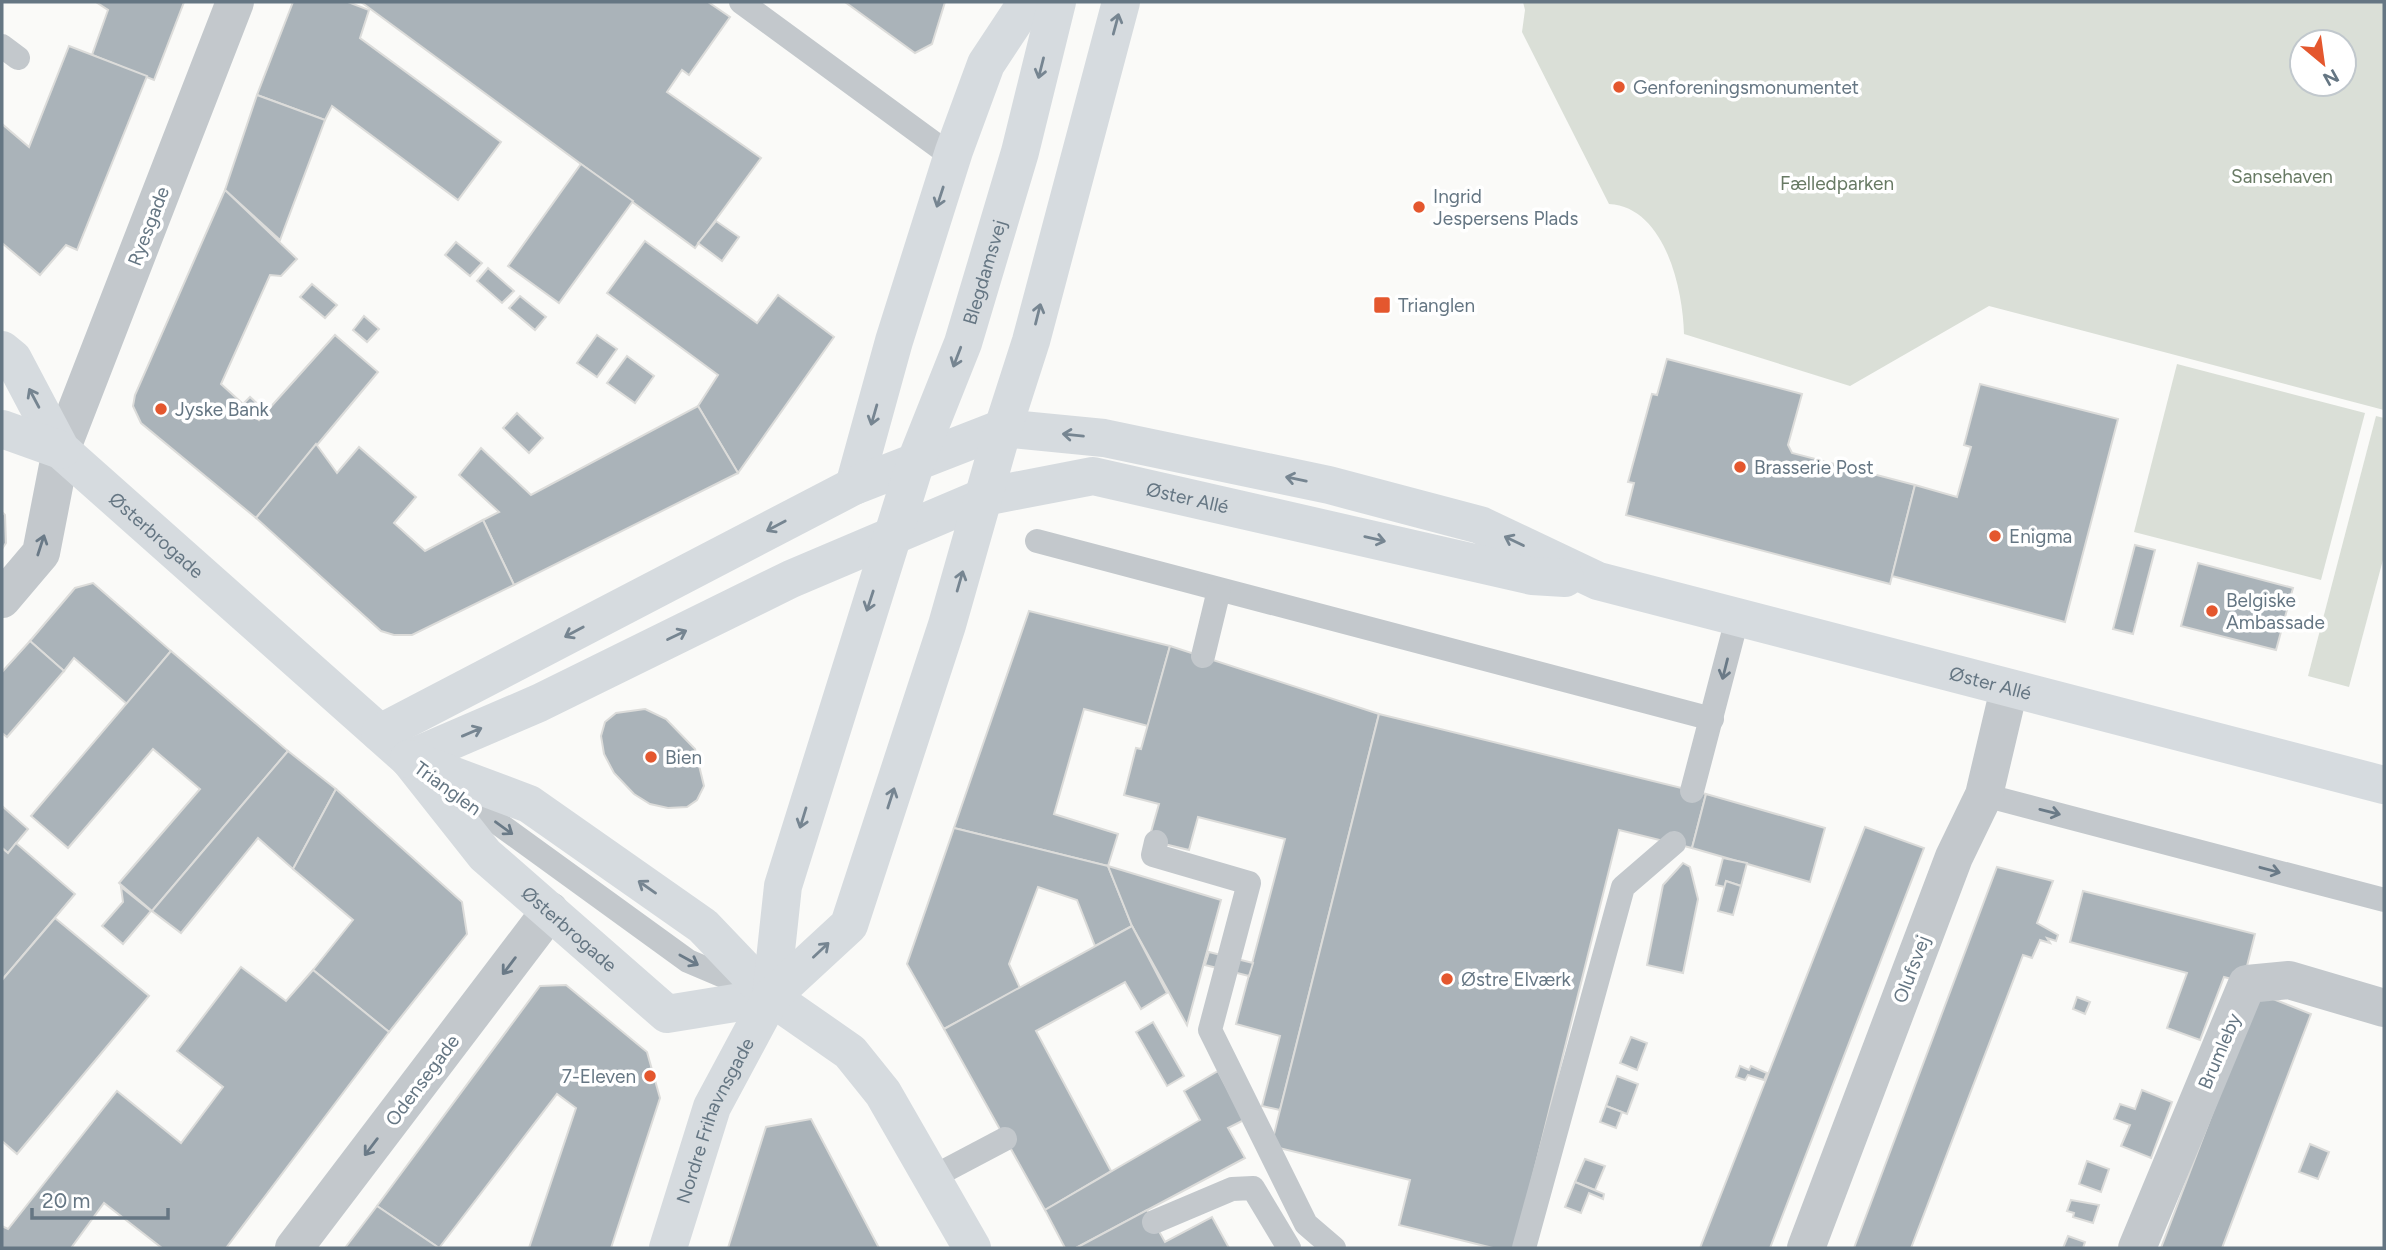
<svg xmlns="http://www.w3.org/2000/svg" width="2386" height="1250" font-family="Figtree,sans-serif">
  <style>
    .green { fill: #dadfd7; fill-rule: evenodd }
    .building { fill: #aab3b9; stroke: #dcdcda; stroke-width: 2 }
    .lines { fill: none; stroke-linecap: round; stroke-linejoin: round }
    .lane { stroke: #c3c8cc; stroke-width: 24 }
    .street { stroke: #c3c8cc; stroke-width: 38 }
    .secondary { stroke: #d6dbdf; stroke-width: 38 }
    .oneway { stroke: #768591 }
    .oneway2 { stroke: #6a7a87 }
    .poi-dot { fill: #e4572e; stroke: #fff; stroke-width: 2.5 }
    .labels { text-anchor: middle; stroke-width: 7; stroke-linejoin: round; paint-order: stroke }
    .poi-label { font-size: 19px; fill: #657683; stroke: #fff; text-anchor: start }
    .park-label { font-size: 19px; fill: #687a64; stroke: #fff }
    .street-label { font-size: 19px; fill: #657683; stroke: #fff }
  </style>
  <rect width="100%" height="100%" fill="#fafaf8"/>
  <g class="green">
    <path d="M1523,2H2384V410L1989,306L1850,386L1684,334C1683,289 1665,207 1609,204L1522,32L1525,10ZM2344,42V84H2302V42Z"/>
    <polygon points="2177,364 2365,413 2321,580 2134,532"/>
    <polygon points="2376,416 2384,418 2384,556 2349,687 2308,676"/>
  </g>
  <g class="building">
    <polygon points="96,2 184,2 154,80 92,55 108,10"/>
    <polygon points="293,2 348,2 369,10 360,38 501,142 458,200 332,106 325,120 257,95"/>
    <polygon points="361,2 708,2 730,17 689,75 682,70 667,92 761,158 695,248"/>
    <polygon points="845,2 945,2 932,44 915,53"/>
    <polygon points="69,46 147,76 77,250 66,245 40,275 2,243 2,124 29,147"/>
    <polygon points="257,95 325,120 280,240 225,190"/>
    <polygon points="581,164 633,201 559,303 508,266"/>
    <polygon points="225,190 297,259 281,276 270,275 221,384 243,404 250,397 261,407 253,415 259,420 335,335 378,372 256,518 141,423 133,406 135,395"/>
    <polygon points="716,221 739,237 722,261 698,243"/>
    <polygon points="645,241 757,323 778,295 834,337 738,473 698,406 718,375 607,293"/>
    <polygon points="456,242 482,263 470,276 445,255"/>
    <polygon points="488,268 514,291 502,303 477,281"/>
    <polygon points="312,284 337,305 325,318 300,297"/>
    <polygon points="520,296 546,317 535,330 509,308"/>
    <polygon points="364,316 379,329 367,342 353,330"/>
    <polygon points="597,335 617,349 597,377 577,363"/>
    <polygon points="627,356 654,376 635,403 607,383"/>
    <polygon points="1667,359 1802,394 1788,445 1792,453 1915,485 1890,584 1626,515 1634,483 1628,482 1652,394 1657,395"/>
    <polygon points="1980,384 2118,419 2065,622 1892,576 1915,485 1957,497 1971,447 1964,445"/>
    <polygon points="698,406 738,473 514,585 483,520 499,512 459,475 481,448 531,495"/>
    <polygon points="517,413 543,438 529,453 503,428"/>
    <polygon points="316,444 337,473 359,447 416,497 394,523 425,551 483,520 514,585 412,635 394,635 381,631 256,518"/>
    <polygon points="2,512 5,515 6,543 2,549"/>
    <polygon points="2135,545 2155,550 2133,634 2113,629"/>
    <polygon points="2198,563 2293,588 2276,650 2181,626"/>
    <polygon points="93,583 171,651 127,704 74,658 64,671 30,641 75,588"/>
    <polygon points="1029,611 1170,646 1148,726 1084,709 1054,814 1118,834 1108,866 954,828"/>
    <polygon points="30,641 64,671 7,737 2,733 2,672"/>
    <polygon points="1170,646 1379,714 1280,1110 1262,1106 1280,1036 1236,1024 1285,839 1198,817 1189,850 1156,842 1149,839 1159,804 1124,795 1136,748 1141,749"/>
    <polygon points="171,651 288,751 152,911 119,883 200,789 153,749 68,848 31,816"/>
    <polygon points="645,709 666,719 695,749 704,786 697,800 687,807 668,808 650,804 634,794 614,773 604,754 601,736 605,722 616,713"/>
    <polygon points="1379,714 1706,794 1692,848 1619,830 1515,1248 1493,1248 1399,1225 1410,1180 1271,1146"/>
    <polygon points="288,751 336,789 293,869 258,838 181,933 152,911"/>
    <polygon points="336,789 462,902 467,934 389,1032 313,970 353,920 293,869"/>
    <polygon points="1706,794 1825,828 1810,882 1692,848"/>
    <polygon points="2,806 28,829 8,853 2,848"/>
    <polygon points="1865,827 1924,848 1770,1248 1700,1248"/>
    <polygon points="954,828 1108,866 1132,926 1095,946 1077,900 1038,887 1009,964 1020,988 944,1029 907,964"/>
    <polygon points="16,843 75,894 2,980 2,848 8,853"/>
    <polygon points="1723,858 1747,863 1741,886 1726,881 1725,887 1716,885"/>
    <polygon points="1683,863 1690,867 1698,899 1683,973 1647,965 1663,885"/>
    <polygon points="1108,866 1221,900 1187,1025 1132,926"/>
    <polygon points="1997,867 2053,881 2037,923 2058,935 2056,941 2047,938 2050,943 2040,940 2032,958 2023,955 1911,1248 1854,1248"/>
    <polygon points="1726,881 1741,886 1733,915 1718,911"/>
    <polygon points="121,887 151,911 123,944 102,926 123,902"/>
    <polygon points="2083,891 2255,934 2243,982 2224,977 2200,1040 2167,1028 2187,973 2070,942"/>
    <polygon points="55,918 149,996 17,1154 2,1141 2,980"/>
    <polygon points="1132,926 1167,993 1141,1009 1125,982 1036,1031 1111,1171 1045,1210 944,1029"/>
    <polygon points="1209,952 1253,963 1249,976 1205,965"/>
    <polygon points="241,967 286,1001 313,970 389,1032 226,1248 162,1248 104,1203 71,1248 2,1248 2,1226 8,1229 117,1091 181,1143 223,1087 177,1051"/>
    <polygon points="566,985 647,1052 660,1098 611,1248 529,1248 576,1108 557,1094 439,1248 377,1206 540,986"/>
    <polygon points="2258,993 2311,1014 2222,1248 2161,1248"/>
    <polygon points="2077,997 2090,1002 2085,1014 2073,1009"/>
    <polygon points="1153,1022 1184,1076 1167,1086 1136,1032"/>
    <polygon points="1631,1037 1647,1043 1637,1070 1620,1063"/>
    <polygon points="1740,1066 1749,1070 1751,1066 1767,1073 1764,1080 1748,1075 1745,1080 1736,1077"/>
    <polygon points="1218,1071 1244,1120 1228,1128 1245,1158 1076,1248 1065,1248 1045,1210 1200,1120 1184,1091"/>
    <polygon points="1617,1076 1638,1084 1627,1114 1606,1106"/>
    <polygon points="2142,1090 2172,1102 2151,1158 2121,1146 2130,1125 2114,1119 2120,1104 2135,1109"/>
    <polygon points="1606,1106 1622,1112 1616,1128 1600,1122"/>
    <polygon points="811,1119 879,1248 728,1248 766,1127"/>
    <polygon points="2310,1144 2329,1152 2318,1179 2299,1172"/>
    <polygon points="1585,1159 1605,1166 1595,1190 1575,1182"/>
    <polygon points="2087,1161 2109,1169 2101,1192 2079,1184"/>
    <polygon points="1575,1182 1604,1194 1603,1199 1589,1193 1581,1213 1565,1207"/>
    <polygon points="2071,1200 2099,1205 2093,1223 2073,1217 2074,1213 2067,1211"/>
    <polygon points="377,1206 439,1248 345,1248"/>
    <polygon points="1147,1210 1165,1242 1212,1217 1229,1248 1076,1248"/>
    <polygon points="2068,1236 2085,1242 2083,1248 2063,1248"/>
  </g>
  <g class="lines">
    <g class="lane">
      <polyline points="741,2 939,147 954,151"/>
      <polyline points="2,46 18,58"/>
      <polyline points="1037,541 1712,719"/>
      <polyline points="1203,656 1219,590"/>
      <polyline points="441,782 688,961 754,989"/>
      <polyline points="1692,791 1737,619"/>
      <polyline points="1984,795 2384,900"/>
      <polyline points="1156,842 1153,855 1249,883 1210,1030 1306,1224 1334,1248"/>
      <polyline points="933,1177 1005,1139"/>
      <polyline points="1154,1222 1232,1189 1253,1188 1289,1248"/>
      <polyline points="1524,1248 1623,887 1674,843"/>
    </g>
    <g class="street">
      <polyline points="2,599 41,553 61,450 235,2"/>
      <polyline points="294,1248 550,911"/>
      <polyline points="1806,1248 1954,857 1984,795 2009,689"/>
      <polyline points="2137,1248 2247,984 2289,980 2384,1008"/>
    </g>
    <g class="secondary">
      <path id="s1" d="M2,350L13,359L61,450L409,759L485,855L667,1014L771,997"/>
      <polyline points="2,429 61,450"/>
      <polyline points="854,486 894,341 954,151 986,64 1027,2"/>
      <path id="s2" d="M380,733L854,486L1003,428L1104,438L1329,485L1480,525L1598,581L2384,785"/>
      <path id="s3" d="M409,759L539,703L791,579L984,497L1093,476L1532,576L1565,578"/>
      <polyline points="409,759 529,804 703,926 771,997 850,1052 883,1093 972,1248"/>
      <path id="s4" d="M771,997L783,886L916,461L963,343L1020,152L1057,2"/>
      <path id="s5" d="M668,1248L712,1107L771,997L849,925L947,625L1003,428L1031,341L1121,2"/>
    </g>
  </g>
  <defs><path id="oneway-shaft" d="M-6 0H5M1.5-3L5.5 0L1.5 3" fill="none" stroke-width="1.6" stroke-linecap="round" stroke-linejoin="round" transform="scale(1.75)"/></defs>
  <g class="oneway">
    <use href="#oneway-shaft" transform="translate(1116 24) rotate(-75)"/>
    <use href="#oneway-shaft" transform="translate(1041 68) rotate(104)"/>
    <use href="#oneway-shaft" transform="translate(940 197) rotate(108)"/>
    <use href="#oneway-shaft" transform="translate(1038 314) rotate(-76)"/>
    <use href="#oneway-shaft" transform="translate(957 357) rotate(111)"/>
    <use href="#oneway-shaft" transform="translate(34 398) rotate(-118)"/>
    <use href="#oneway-shaft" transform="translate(874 415) rotate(106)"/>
    <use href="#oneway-shaft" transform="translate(1073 435) rotate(-174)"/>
    <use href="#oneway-shaft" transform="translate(1296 479) rotate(-168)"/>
    <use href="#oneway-shaft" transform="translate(776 526) rotate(152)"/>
    <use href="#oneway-shaft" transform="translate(1375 539) rotate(13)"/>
    <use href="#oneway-shaft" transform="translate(1514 541) rotate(-154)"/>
    <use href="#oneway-shaft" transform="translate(960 581) rotate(-74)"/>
    <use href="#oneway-shaft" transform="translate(870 601) rotate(108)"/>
    <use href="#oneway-shaft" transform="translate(574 632) rotate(152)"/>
    <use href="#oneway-shaft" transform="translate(677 635) rotate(-26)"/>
    <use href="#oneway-shaft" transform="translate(472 732) rotate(-23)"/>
    <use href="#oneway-shaft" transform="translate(891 798) rotate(-72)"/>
    <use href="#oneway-shaft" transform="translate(803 818) rotate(107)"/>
    <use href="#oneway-shaft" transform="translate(647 887) rotate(-145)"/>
    <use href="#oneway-shaft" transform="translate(821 950) rotate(-43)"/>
  </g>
  <g class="oneway2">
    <use href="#oneway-shaft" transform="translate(41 545) rotate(-72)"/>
    <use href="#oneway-shaft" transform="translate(1725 669) rotate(104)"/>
    <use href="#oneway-shaft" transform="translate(2050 812) rotate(14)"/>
    <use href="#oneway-shaft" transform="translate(504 828) rotate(36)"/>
    <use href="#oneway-shaft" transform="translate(2270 870) rotate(15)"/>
    <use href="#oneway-shaft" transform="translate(689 960) rotate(29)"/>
    <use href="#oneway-shaft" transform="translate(509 966) rotate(127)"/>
    <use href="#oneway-shaft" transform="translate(371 1147) rotate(127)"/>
  </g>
  <g class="poi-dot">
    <circle cx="1619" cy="87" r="7"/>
    <circle cx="1419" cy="207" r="7"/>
    <rect x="1373" y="296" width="18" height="18" rx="3.5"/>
    <circle cx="161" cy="409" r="7"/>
    <circle cx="1740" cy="467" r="7"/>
    <circle cx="1995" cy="536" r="7"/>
    <circle cx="2212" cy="611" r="7"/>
    <circle cx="651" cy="757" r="7"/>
    <circle cx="1447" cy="979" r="7"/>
    <circle cx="650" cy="1076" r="7"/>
  </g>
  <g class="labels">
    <g class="poi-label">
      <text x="1633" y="94">Genforeningsmonumentet</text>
      <text x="1433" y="203">Ingrid<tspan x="1433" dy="22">Jespersens Plads</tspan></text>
      <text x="1398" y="312">Trianglen</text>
      <text x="175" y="416">Jyske Bank</text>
      <text x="1754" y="474">Brasserie Post</text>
      <text x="2009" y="543">Enigma</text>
      <text x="2226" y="607">Belgiske<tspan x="2226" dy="22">Ambassade</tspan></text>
      <text x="665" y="764">Bien</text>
      <text x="1461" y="986">Østre Elværk</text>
      <text x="636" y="1083" text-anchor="end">7-Eleven</text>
    </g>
    <g class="park-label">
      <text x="2282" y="183">Sansehaven</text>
      <text x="1837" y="190">Fælledparken</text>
    </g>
    <g class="street-label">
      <text transform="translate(148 226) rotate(-69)" y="7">Ryesgade</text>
      <text dy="7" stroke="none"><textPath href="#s4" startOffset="758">Blegdamsvej</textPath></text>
      <text dy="7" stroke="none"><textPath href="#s3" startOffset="840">Øster Allé</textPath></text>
      <text dy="7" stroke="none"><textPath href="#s1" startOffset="245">Østerbrogade</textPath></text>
      <text dy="7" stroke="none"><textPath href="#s2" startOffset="1718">Øster Allé</textPath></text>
      <text transform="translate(448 788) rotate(36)" y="7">Trianglen</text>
      <text dy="7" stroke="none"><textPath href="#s1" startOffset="817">Østerbrogade</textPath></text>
      <text transform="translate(1911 969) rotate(-69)" y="7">Olufsvej</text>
      <text transform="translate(2219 1051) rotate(-67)" y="7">Brumleby</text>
      <text transform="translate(422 1080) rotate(-53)" y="7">Odensegade</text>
      <text dy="7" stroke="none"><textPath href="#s5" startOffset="136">Nordre Frihavnsgade</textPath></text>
    </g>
  </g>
  <rect width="2386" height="1250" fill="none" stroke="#657683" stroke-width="7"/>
  <g transform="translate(2323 63) rotate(151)"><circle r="33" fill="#ffffff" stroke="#c1c8cd" stroke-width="2"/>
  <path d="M0-5L12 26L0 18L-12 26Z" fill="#e4572e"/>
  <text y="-10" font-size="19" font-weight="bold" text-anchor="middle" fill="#657683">N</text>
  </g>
  <path d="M32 1208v10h136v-10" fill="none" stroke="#657683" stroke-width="3.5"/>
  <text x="42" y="1208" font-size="21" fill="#657683" stroke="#ffffff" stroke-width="5" paint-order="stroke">20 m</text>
</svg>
